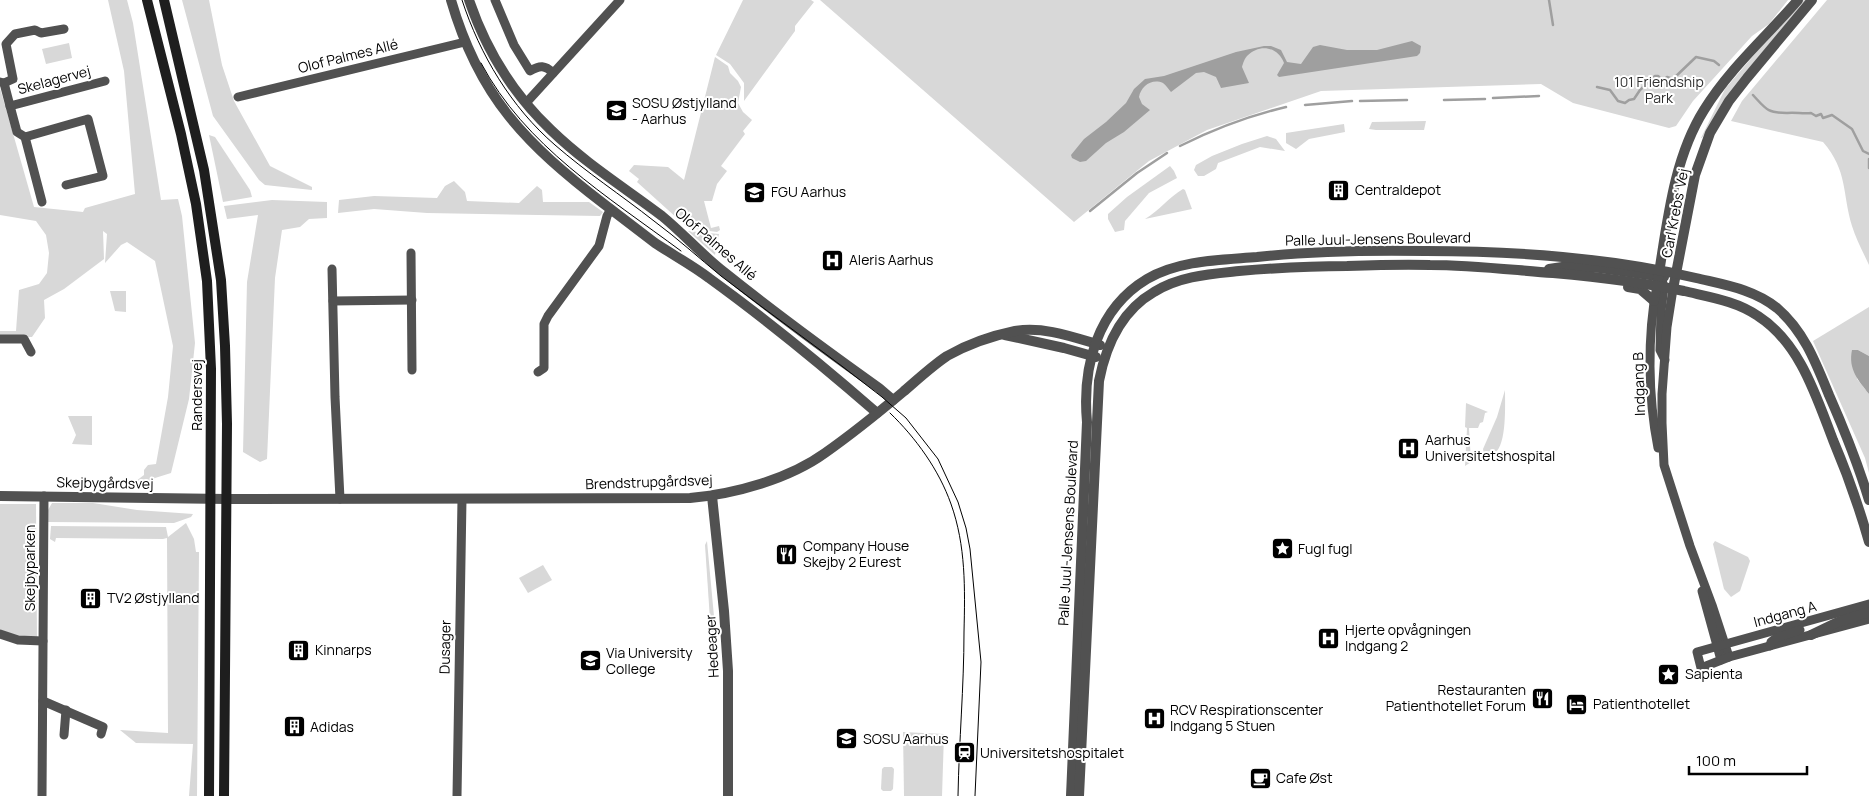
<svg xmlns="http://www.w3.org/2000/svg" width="1869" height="796" font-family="Manrope,sans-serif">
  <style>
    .green { fill: #d8d8d8 }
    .water { fill: #9f9f9f }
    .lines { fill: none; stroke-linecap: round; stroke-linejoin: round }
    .stream { stroke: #9f9f9f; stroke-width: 2.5 }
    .minor { stroke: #515151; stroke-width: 9 }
    .tertiary { stroke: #515151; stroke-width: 10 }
    .secondary { stroke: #1e1e1e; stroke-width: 10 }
    .tram { stroke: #000; stroke-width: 1 }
    .labels { text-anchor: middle; stroke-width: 4; stroke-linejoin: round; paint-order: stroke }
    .street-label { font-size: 14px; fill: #000; stroke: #fff }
    .park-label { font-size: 14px; fill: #2f2f2f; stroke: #fff }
    .poi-label { font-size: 14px; fill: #000; stroke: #fff; text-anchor: start }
  </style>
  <rect width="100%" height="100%" fill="#fff"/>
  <g class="green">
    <polygon points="108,0 127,0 133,23 161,200 178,199 182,216 195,343 189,399 171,473 155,478 142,486 134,486 136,481 144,475 144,470 148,465 156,464 168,397 173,346 155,261 127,242 121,245 105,263 107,234 103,231 104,259 64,289 44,300 45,318 32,337 0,337 0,331 16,331 19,290 39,284 47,273 49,253 46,235 36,221 0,215 0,88 34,207 83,212 85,208 135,194 124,71"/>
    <polygon points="182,0 209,0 222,65 234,101 270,166 312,187 312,190 265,185 259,180 213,116"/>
    <polygon points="743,0 811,0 814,2 795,26 795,31 744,101 744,83 730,64 716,55"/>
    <polygon points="820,0 1788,0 1769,24 1752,36 1693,101 1676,126 1669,128 1573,103 1541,84 1321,91 1207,130 1149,161 1074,222"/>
    <path d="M1801,0H1807C1767,46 1732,85 1702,138H1701L1725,89Z"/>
    <path d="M1827,0H1869V265C1863,252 1856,239 1852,226C1842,193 1848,171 1823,142L1731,121L1742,101Z"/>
    <polygon points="69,43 72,58 46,64 42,49"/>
    <polygon points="715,57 728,66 730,73 738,81 741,87 738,103 743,112 752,120 743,131 745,134 721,166 727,171 717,184 712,201 704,201 711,228 719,226 720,230 717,232 688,228 637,182 639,179 629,171 634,165 668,167 684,180"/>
    <polygon points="1426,121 1424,130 1376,130 1369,129 1372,122"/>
    <polygon points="1344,124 1345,132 1309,139 1296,149 1286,143 1286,133"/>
    <polygon points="209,135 215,137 250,190 252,197 223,202"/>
    <polygon points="1267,136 1276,139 1285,151 1260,147 1218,163 1216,169 1204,176 1198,176 1194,170 1196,165 1212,156 1242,144"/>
    <polygon points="1170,166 1174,171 1177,178 1149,193 1125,221 1124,230 1115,232 1108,219 1108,214 1127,197"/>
    <polygon points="454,181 465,192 467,201 519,203 537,186 542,190 543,202 589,202 603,212 600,216 427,213 374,209 338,213 339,200 374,196 437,198 445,186"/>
    <path d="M1183,189L1185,190L1192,209L1145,219C1160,210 1168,198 1183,189Z"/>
    <polygon points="272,200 327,202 327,218 309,219 300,227 282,230 275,278 267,459 260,462 243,452 247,282 258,215 227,219 224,206"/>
    <polygon points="688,231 719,234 715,255"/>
    <polygon points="110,291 126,291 126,312 115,311"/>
    <polygon points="1869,307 1869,356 1858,350 1857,379 1869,394 1869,473 1865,458 1813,341"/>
    <path d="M1505,390C1505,404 1507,444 1495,453C1492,456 1488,454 1484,454L1483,449L1497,417Z"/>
    <polygon points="1466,403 1488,412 1485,413 1483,422 1480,423 1478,428 1469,428 1471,462 1465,466 1467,428 1465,427"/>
    <polygon points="68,416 92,416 92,445 72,444 76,435"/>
    <polygon points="52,503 93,503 137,510 193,514 191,517 174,523 48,522 48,510"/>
    <polygon points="0,504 36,504 37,638 24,638 0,632"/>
    <polygon points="186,523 194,539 196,552 199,552 197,796 189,796 193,744 136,743 120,730 168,733 167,538 163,539 56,538 55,542 50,539 51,526 166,527 168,537"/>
    <polygon points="707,541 717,649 712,650 705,545"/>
    <polygon points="1715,541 1748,557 1750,561 1740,591 1731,597 1724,589 1713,544"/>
    <polygon points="543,565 552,580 528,593 519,578"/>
    <polygon points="903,732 944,734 942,796 904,796"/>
    <polygon points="884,767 892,767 894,769 893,789 891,791 883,791 881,789 882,769"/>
  </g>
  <g class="water">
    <path d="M1412,41L1421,46L1420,53L1417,56L1279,77L1277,75L1284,63C1278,47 1260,43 1247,56C1245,58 1243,63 1242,67L1249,83L1221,88L1216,77L1204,72L1196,73L1171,92C1169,90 1166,85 1163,83C1152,78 1141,86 1139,97L1142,104L1150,110L1124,132L1106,143L1086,161L1080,162L1072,158L1071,155L1084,139L1106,122L1126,103L1134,89L1145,79L1164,76L1236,52L1264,46H1271L1281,50L1287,62L1301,64L1313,47L1320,45L1347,50H1377Z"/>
    <path d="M1852,350H1858L1869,356V394C1858,380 1848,369 1852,350Z"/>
  </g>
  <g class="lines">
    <g class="stream">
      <polyline points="1549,0 1553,25"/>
      <polyline points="1597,87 1610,90 1618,101 1625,103 1629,100 1634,99 1640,90 1655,76 1658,76 1663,81 1667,77 1673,79 1696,57 1714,61 1719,65"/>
      <path d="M1753,95C1766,109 1767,113 1787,113C1795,112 1803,114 1811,113L1816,116L1821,114L1823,118L1832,115L1852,129L1863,151L1869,154"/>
      <polyline points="1493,98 1539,96"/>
      <polyline points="1444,100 1485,99"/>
      <polyline points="1360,101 1407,100"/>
      <polyline points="1305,105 1352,101"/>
      <path d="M1180,146C1214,129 1248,116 1286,107"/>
      <polyline points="1869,159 1869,168"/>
      <polyline points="1090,211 1137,173 1167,153"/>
    </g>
    <g class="minor">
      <path d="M495,0L514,45L530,71C540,65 545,65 553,73"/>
      <polyline points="0,82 4,83 10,106 105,81"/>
      <polyline points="4,83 13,79 6,44 15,34 35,30 41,33 64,29"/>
      <polyline points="238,97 465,42"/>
      <polyline points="526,103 620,0"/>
      <polyline points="10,106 17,132 25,137 88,119 103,176 66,185"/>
      <polyline points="25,137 42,202"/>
      <polyline points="411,253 412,370"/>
      <polyline points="332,269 335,397 340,499"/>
      <polyline points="1662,280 1664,287 1661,311 1660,350 1665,360"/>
      <path d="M1657,285C1647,336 1648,397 1658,448"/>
      <polyline points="1673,289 1667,327 1662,394 1662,423 1664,465 1690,546 1712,605 1729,657"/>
      <polyline points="333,301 412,300"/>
      <polyline points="0,339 24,339 31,352"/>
      <polyline points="538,372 544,368 544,324 548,316 599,246 607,216 611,209"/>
      <polyline points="1702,591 1721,660"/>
      <polyline points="1869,604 1697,652 1701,668 1729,657 1869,619"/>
      <polyline points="0,634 18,640 43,641"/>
      <polyline points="1770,646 1771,642 1776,638 1800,630"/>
      <polyline points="43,701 103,727 101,734"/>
      <polyline points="64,735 66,710"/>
      <polyline points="42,796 44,496"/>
      <polyline points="457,796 462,499"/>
    </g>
    <g class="tertiary">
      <path d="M451,0C479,97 526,144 604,204C621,217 638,230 655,243C673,255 692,265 709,278C767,320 823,366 877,413"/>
      <path d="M469,0C486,50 513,94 551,130C585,163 625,188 662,216C684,234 702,255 724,272C774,312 827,351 879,388L893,400"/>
      <polyline points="1549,269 1569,266 1600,268 1664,277"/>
      <path d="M1657,285C1667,227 1672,161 1704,110C1729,69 1767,36 1798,0"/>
      <polyline points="1628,287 1640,289 1654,301"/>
      <polyline points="1673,289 1695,175 1710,133 1729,101 1747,78 1812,0"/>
      <polyline points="1005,335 1064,348 1096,357"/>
      <path d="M0,496L227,499L690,498C735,494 789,479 825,453C852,434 878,413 903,392C917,380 932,366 947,356C968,344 991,336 1015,331C1043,326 1073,337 1100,345"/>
      <polyline points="712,496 724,611 728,671 728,796"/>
      <polyline points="1811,635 1838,622 1869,612"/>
      <path d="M1071,796L1087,422C1082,367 1097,309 1147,279C1179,260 1221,260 1257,257C1313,251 1369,250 1426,251C1517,251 1607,257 1696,278C1725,285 1753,289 1777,308C1804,331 1816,363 1829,395C1844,429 1858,464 1869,500"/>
      <path d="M1079,796L1099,381C1106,345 1121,311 1154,292C1179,276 1210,274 1239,271C1275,268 1311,266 1347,266C1375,265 1403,264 1430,265C1471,265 1512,270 1553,273C1597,277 1641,282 1684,291C1709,297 1737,301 1758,316C1800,343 1816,396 1833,440C1847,473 1859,507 1869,542"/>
    </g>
    <g class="secondary">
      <polyline points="147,0 181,134 196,204 207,281 211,369 209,796"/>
      <polyline points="164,0 204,170 221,280 225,346 227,424 224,796"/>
    </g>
    <g class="tram">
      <path d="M462,0C480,55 511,107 555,145C586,172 621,195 654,221C677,238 699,258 721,276C774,317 829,355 882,397L906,418L938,459L958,502L966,528L970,549L981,662L975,796"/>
      <path d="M481,63C525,146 607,196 681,251"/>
      <path d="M890,413C916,438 939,470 951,504C966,546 965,589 964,632C964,687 959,741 958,796"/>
    </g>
  </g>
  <defs>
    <symbol id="school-square" viewBox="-11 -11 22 22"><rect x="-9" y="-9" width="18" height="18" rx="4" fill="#000" stroke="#fff"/><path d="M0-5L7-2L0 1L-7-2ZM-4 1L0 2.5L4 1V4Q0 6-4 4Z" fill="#fff"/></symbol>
    <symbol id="building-square" viewBox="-11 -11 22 22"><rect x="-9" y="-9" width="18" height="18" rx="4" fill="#000" stroke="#fff"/><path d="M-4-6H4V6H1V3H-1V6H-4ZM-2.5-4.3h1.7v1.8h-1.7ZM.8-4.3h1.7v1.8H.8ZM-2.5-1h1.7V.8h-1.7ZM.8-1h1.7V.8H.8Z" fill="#fff"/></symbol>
    <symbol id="hospital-square" viewBox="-11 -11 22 22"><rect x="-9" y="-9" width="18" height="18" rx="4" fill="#000" stroke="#fff"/><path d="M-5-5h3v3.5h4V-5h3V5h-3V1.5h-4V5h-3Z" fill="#fff"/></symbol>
    <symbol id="sight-square" viewBox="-11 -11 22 22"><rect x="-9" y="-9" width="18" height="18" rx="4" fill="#000" stroke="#fff"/><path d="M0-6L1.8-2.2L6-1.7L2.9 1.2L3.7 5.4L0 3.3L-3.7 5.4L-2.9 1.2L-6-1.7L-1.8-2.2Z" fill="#fff"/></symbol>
    <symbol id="restaurant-square" viewBox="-11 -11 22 22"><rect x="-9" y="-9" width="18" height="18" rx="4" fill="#000" stroke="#fff"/><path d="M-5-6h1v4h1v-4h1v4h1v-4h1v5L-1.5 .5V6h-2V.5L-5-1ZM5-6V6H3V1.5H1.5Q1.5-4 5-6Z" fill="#fff"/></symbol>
    <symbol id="hotel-square" viewBox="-11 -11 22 22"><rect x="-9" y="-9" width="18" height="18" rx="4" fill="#000" stroke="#fff"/><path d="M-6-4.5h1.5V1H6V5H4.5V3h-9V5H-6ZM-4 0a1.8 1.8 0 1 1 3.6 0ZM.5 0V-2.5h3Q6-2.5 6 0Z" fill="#fff"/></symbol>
    <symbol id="university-square" viewBox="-11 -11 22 22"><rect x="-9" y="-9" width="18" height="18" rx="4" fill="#000" stroke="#fff"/><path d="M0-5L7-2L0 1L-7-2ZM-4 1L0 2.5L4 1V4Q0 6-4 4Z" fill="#fff"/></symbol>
    <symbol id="station-square" viewBox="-11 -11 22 22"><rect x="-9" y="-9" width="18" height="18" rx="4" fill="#000" stroke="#fff"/><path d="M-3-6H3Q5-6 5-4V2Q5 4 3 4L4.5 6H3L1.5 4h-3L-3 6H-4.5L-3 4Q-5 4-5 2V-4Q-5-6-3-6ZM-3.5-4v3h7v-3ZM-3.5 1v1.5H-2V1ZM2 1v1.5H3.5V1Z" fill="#fff"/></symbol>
    <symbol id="cafe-square" viewBox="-11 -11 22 22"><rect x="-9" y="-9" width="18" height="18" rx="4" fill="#000" stroke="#fff"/><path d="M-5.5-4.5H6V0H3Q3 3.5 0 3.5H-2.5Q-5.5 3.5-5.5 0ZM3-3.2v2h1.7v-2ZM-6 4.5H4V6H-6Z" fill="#fff"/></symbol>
  </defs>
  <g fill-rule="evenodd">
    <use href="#school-square" x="604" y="98" width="25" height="25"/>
    <use href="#building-square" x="1326" y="178" width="25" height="25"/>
    <use href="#school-square" x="742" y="180" width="25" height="25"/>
    <use href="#hospital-square" x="820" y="248" width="25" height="25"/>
    <use href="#hospital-square" x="1396" y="436" width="25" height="25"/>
    <use href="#sight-square" x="1270" y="536" width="25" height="25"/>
    <use href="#restaurant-square" x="774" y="542" width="25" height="25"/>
    <use href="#building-square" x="78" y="586" width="25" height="25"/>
    <use href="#hospital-square" x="1316" y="626" width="25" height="25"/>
    <use href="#building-square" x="286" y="638" width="25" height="25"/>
    <use href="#school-square" x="578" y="648" width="25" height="25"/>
    <use href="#sight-square" x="1656" y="662" width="25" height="25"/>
    <use href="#restaurant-square" x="1530" y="686" width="25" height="25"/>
    <use href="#hotel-square" x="1564" y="692" width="25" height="25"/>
    <use href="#hospital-square" x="1142" y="706" width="25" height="25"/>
    <use href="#building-square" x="282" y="714" width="25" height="25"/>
    <use href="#university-square" x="834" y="726" width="25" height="25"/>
    <use href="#station-square" x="952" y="740" width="25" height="25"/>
    <use href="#cafe-square" x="1248" y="766" width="25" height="25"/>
  </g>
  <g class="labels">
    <g class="street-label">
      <text transform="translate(348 56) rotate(-14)" y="5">Olof Palmes Allé</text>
      <text transform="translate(54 80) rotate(-15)" y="5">Skelagervej</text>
      <text transform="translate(1675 213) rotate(-79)" y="5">Carl Krebs' Vej</text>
      <text transform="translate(1378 239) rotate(-1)" y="5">Palle Juul-Jensens Boulevard</text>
      <text transform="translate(716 244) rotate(41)" y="5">Olof Palmes Allé</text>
      <text transform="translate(1639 384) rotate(-92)" y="5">Indgang B</text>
      <text transform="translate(197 395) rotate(-90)" y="5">Randersvej</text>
      <text transform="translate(649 482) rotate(-2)" y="5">Brendstrupgårdsvej</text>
      <text transform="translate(105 483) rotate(1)" y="5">Skejbygårdsvej</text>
      <text transform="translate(1068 533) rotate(-87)" y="5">Palle Juul-Jensens Boulevard</text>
      <text transform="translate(30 568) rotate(-90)" y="5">Skejbyparken</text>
      <text transform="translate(1785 614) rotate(-15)" y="5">Indgang A</text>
      <text transform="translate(712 646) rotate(-93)" y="5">Hedeager</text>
      <text transform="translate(445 647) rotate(-89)" y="5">Dusager</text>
    </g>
    <g class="park-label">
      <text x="1659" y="87">101 Friendship<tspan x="1659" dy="16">Park</tspan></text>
    </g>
    <g class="poi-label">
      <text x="632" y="108">SOSU Østjylland<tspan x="632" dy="16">- Aarhus</tspan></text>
      <text x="1355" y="195">Centraldepot</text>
      <text x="771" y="197">FGU Aarhus</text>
      <text x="849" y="265">Aleris Aarhus</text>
      <text x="1425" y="445">Aarhus<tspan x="1425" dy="16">Universitetshospital</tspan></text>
      <text x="803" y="551">Company House<tspan x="803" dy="16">Skejby 2 Eurest</tspan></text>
      <text x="1298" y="554">Fugl fugl</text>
      <text x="107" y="603">TV2 Østjylland</text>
      <text x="1345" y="635">Hjerte opvågningen<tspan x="1345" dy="16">Indgang 2</tspan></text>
      <text x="315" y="655">Kinnarps</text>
      <text x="606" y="658">Via University<tspan x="606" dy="16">College</tspan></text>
      <text x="1685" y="679">Sapienta</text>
      <text x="1526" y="695" text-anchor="end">Restauranten<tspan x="1526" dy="16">Patienthotellet Forum</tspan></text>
      <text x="1593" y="709">Patienthotellet</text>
      <text x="1170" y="715">RCV Respirationscenter<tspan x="1170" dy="16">Indgang 5 Stuen</tspan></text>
      <text x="310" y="732">Adidas</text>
      <text x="863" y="744">SOSU Aarhus</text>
      <text x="980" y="758">Universitetshospitalet</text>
      <text x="1276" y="783">Cafe Øst</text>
    </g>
  </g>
  <path d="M1689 766v8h118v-8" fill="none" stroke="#000000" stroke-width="2.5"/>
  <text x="1696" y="766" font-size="15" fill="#000000" stroke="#ffffff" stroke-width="4" paint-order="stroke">100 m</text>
</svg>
